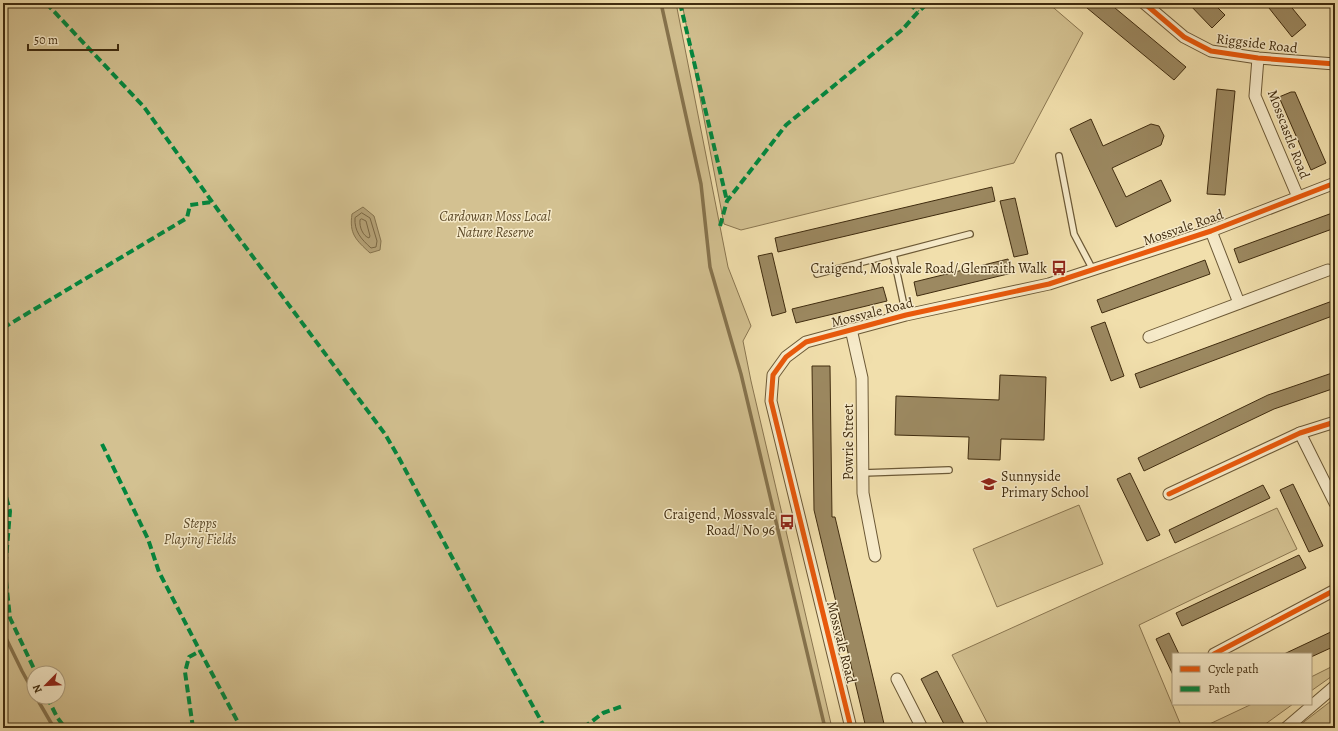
<svg xmlns="http://www.w3.org/2000/svg" width="1338" height="731" font-family="Alegreya,serif">
  <style>
    .green { fill: #d3c191; stroke: #8a7650; fill-rule: evenodd }
    .water { fill: #b5a277; stroke: #86734d }
    .lines { fill: none; stroke-linecap: round; stroke-linejoin: round }
    .shore { stroke: #7a6743; stroke-width: 1 }
    .stream { stroke: #86734d; stroke-width: 3.5 }
    .building { fill: #9c8961; stroke: #402c0f }
    .lane-casing { stroke: #6c5936; stroke-width: 8 }
    .street-casing { stroke: #6c5936; stroke-width: 13 }
    .lane { stroke: #f6eac9; stroke-width: 5.5 }
    .street { stroke: #f6eac9; stroke-width: 11 }
    .quiet { stroke: #00873e; stroke-width: 4; stroke-dasharray: 8 4; stroke-linecap: butt }
    .cycleway-casing { stroke: #f6eac9; stroke-width: 8 }
    .cycleway { stroke: #e8590c; stroke-width: 5 }
    .labels { text-anchor: middle; stroke-width: 3; stroke-linejoin: round; paint-order: stroke }
    .street-label { font-size: 14px; fill: #402c0f; stroke: #f6eac9 }
    .park-label { font-size: 14px; font-style: italic; fill: #5d4a29; stroke: #f6eac9 }
    .poi-label { font-size: 14px; fill: #402c0f; stroke: #f6eac9; text-anchor: end }
  </style>
  <rect width="100%" height="100%" fill="#f1dfac"/>
  <filter id="stains"><feTurbulence type="fractalNoise" baseFrequency=".005" numOctaves="4"/><feColorMatrix values="0 0 0 0 .2 0 0 0 0 .09 0 0 0 0 .02 0 0 0 .5 -.17"/></filter>
  <radialGradient id="worn" r=".72"><stop offset=".6" stop-color="#630" stop-opacity="0"/><stop offset="1" stop-color="#630" stop-opacity=".3"/></radialGradient>
  <g class="green">
    <path d="M3,3H676L728,267L751,326L743,341L751,381L832,728H3ZM34,673H58V697H34Z"/>
    <polygon points="682,3 1048,3 1083,33 1014,163 741,230 724,224"/>
    <polygon points="1079,505 1103,564 997,607 973,549"/>
    <polygon points="1277,508 1297,549 1139,625 1182,728 990,728 952,655"/>
    <polygon points="1335,665 1335,674 1311,691 1311,677"/>
    <polygon points="1335,698 1335,728 1296,728"/>
    <polygon points="1252,704 1293,704 1260,728 1201,728"/>
  </g>
  <path class="water" d="M363,207L374,216L381,241L380,250L370,253C356,240 349,234 352,214Z"/>
  <g class="lines">
    <g class="shore">
      <path d="M362,213L370,218L377,241L376,247L371,248C361,239 354,231 355,218Z"/>
      <path d="M362,219L366,221L370,236L369,238C363,236 359,227 360,220Z"/>
    </g>
    <g class="stream">
      <polyline points="661,3 701,184 710,267 741,374 825,728"/>
      <polyline points="3,632 22,671 34,693"/>
      <polyline points="36,697 54,728"/>
    </g>
  </g>
  <g class="building">
    <polygon points="1081,3 1109,3 1186,67 1174,80"/>
    <polygon points="1188,3 1213,3 1225,15 1212,28"/>
    <polygon points="1265,3 1288,3 1306,25 1292,37"/>
    <polygon points="1217,89 1235,91 1225,195 1207,194"/>
    <polygon points="1291,92 1295,92 1326,163 1311,170 1279,97"/>
    <polygon points="1091,119 1103,146 1151,124 1159,126 1164,136 1161,145 1112,168 1126,197 1161,180 1171,201 1116,227 1070,129"/>
    <polygon points="992,187 995,201 778,252 775,238"/>
    <polygon points="1015,198 1028,254 1014,257 1000,201"/>
    <polygon points="1335,212 1335,228 1239,263 1234,249"/>
    <polygon points="772,253 786,312 772,316 758,256"/>
    <polygon points="1008,259 1012,273 917,296 914,282"/>
    <polygon points="1205,260 1210,274 1102,313 1097,300"/>
    <polygon points="883,287 887,301 796,323 792,309"/>
    <polygon points="1335,300 1335,315 1140,388 1135,374"/>
    <polygon points="1105,322 1124,376 1111,381 1091,327"/>
    <polygon points="812,366 830,366 832,517 835,517 885,728 866,728 814,510"/>
    <polygon points="1335,372 1335,388 1274,409 1144,471 1138,458 1268,395"/>
    <polygon points="1000,375 1046,377 1044,440 1001,439 1000,460 968,459 969,437 895,435 896,396 999,400"/>
    <polygon points="1130,473 1160,535 1147,541 1117,479"/>
    <polygon points="1293,484 1323,546 1309,552 1280,490"/>
    <polygon points="1263,485 1270,498 1175,543 1169,530"/>
    <polygon points="1299,555 1306,568 1182,626 1176,613"/>
    <polygon points="1335,630 1335,646 1311,657 1311,654 1284,654"/>
    <polygon points="1169,633 1179,654 1173,654 1173,675 1156,639"/>
    <polygon points="937,671 966,728 946,728 921,679"/>
  </g>
  <g class="lines">
    <defs>
      <g id="lane">
        <polyline points="1059,156 1074,234 1093,270"/>
        <polyline points="893,254 906,315"/>
        <polyline points="817,274 970,234"/>
        <polyline points="863,473 949,470"/>
      </g>
      <g id="street">
        <polyline points="1144,3 1184,37 1211,51 1258,58 1335,64"/>
        <polyline points="1258,58 1255,96 1298,197"/>
        <polyline points="1211,231 1239,303"/>
        <polyline points="851,329 862,378 863,493 875,556"/>
        <polyline points="1149,337 1328,270"/>
        <polyline points="1300,433 1335,503"/>
        <polyline points="1169,494 1300,433 1335,422"/>
        <polyline points="1214,654 1335,590"/>
        <polyline points="897,679 922,728"/>
        <polyline points="851,728 771,401 773,375 786,357 806,342 906,315 1049,284 1211,231 1335,183"/>
        <polyline points="1286,728 1335,686"/>
      </g>
    </defs>
    <use href="#lane" class="lane-casing"/>
    <use href="#street" class="street-casing"/>
    <use href="#lane" class="lane"/>
    <use href="#street" class="street"/>
    <g class="quiet">
      <polyline points="46,3 144,107 218,210 385,434 399,458 492,632 545,728"/>
      <polyline points="680,3 727,201"/>
      <polyline points="909,3 918,12"/>
      <polyline points="720,226 727,201 786,125 902,30 918,12 928,3"/>
      <polyline points="3,328 187,218 190,205 212,202"/>
      <polyline points="102,444 148,539 159,572 200,651 241,728"/>
      <polyline points="3,486 10,511 5,572 10,618 36,673"/>
      <polyline points="47,697 57,717 65,728"/>
      <polyline points="193,728 185,672 189,657 200,651"/>
      <polyline points="583,728 603,713 623,706"/>
    </g>
    <defs>
      <g id="cycleway">
        <polyline points="1144,3 1184,37 1211,51 1258,58 1335,64"/>
        <polyline points="1169,494 1300,433 1335,422"/>
        <polyline points="1214,654 1335,590"/>
        <polyline points="851,728 771,401 773,375 786,357 806,342 906,315 1049,284 1211,231 1335,183"/>
      </g>
    </defs>
    <use href="#cycleway" class="cycleway-casing"/>
    <use href="#cycleway" class="cycleway"/>
  </g>
  <defs>
    <symbol id="bus-bare" viewBox="-9 -9 18 18"><path d="M-5-6H5V4H4V6H2V4H-2V6H-4V4H-5ZM-3.5-4V0h7V-4ZM-3.5 1.2v1.5H-2V1.2ZM2 1.2v1.5H3.5V1.2Z" fill="#8f2418" stroke="#f6eac9" stroke-width="2.5" paint-order="stroke"/></symbol>
    <symbol id="school-bare" viewBox="-9 -9 18 18"><path d="M0-5L7-2L0 1L-7-2ZM-4 1L0 2.5L4 1V4Q0 6-4 4Z" fill="#8f2418" stroke="#f6eac9" stroke-width="2.5" paint-order="stroke"/></symbol>
  </defs>
  <g fill-rule="evenodd">
    <use href="#bus-bare" x="1048" y="257" width="22" height="22"/>
    <use href="#school-bare" x="978" y="473" width="22" height="22"/>
    <use href="#bus-bare" x="776" y="511" width="22" height="22"/>
  </g>
  <g class="labels">
    <g class="street-label">
      <text transform="translate(1257 43) rotate(7)" y="5">Riggside Road</text>
      <text transform="translate(1289 134) rotate(69)" y="5">Mosscastle Road</text>
      <text transform="translate(1183 227) rotate(-19)" y="5">Mossvale Road</text>
      <text transform="translate(872 312) rotate(-14)" y="5">Mossvale Road</text>
      <text transform="translate(848 442) rotate(-90)" y="5">Powrie Street</text>
      <text transform="translate(842 642) rotate(76)" y="5">Mossvale Road</text>
    </g>
    <g class="park-label">
      <text x="495" y="221">Cardowan Moss Local<tspan x="495" dy="16">Nature Reserve</tspan></text>
      <text x="200" y="528">Stepps<tspan x="200" dy="16">Playing Fields</tspan></text>
    </g>
    <g class="poi-label">
      <text x="1047" y="273">Craigend, Mossvale Road/ Glenraith Walk</text>
      <text x="1001" y="481" text-anchor="start">Sunnyside<tspan x="1001" dy="16">Primary School</tspan></text>
      <text x="775" y="519">Craigend, Mossvale<tspan x="775" dy="16">Road/ No 96</tspan></text>
    </g>
  </g>
  <rect width="1338" height="731" fill="none" stroke="#f1dfac" stroke-width="16"/>
  <rect x="4" y="4" width="1330" height="723" fill="none" stroke="#402c0f" stroke-width="2"/>
  <rect x="8" y="8" width="1322" height="715" fill="none" stroke="#402c0f"/>
  <rect x="1172" y="653" width="140" height="52" fill="#f6eac9" stroke="#ad9e7f"/>
  <rect x="1180" y="666" width="20" height="6" fill="#e8590c" stroke="#ad9e7f"/>
  <text x="1208" y="673" font-size="12" fill="#402c0f">Cycle path</text>
  <rect x="1180" y="686" width="20" height="6" fill="#00873e" stroke="#ad9e7f"/>
  <text x="1208" y="693" font-size="12" fill="#402c0f">Path</text>
  <g transform="translate(46 685) rotate(246)"><circle r="19" fill="#f6eac9" stroke="#ad9e7f"/>
  <path d="M0-3L7 15L0 10L-7 15Z" fill="#8f2418"/>
  <text y="-6" font-size="11" font-weight="bold" text-anchor="middle" fill="#402c0f">N</text>
  </g>
  <path d="M28 44v6h90v-6" fill="none" stroke="#402c0f" stroke-width="2"/>
  <text x="34" y="44" font-size="12" fill="#402c0f" stroke="#f6eac9" stroke-width="3" paint-order="stroke">50 m</text>
  <rect width="100%" height="100%" filter="url(#stains)"/>
  <rect width="100%" height="100%" fill="url(#worn)"/>
</svg>
